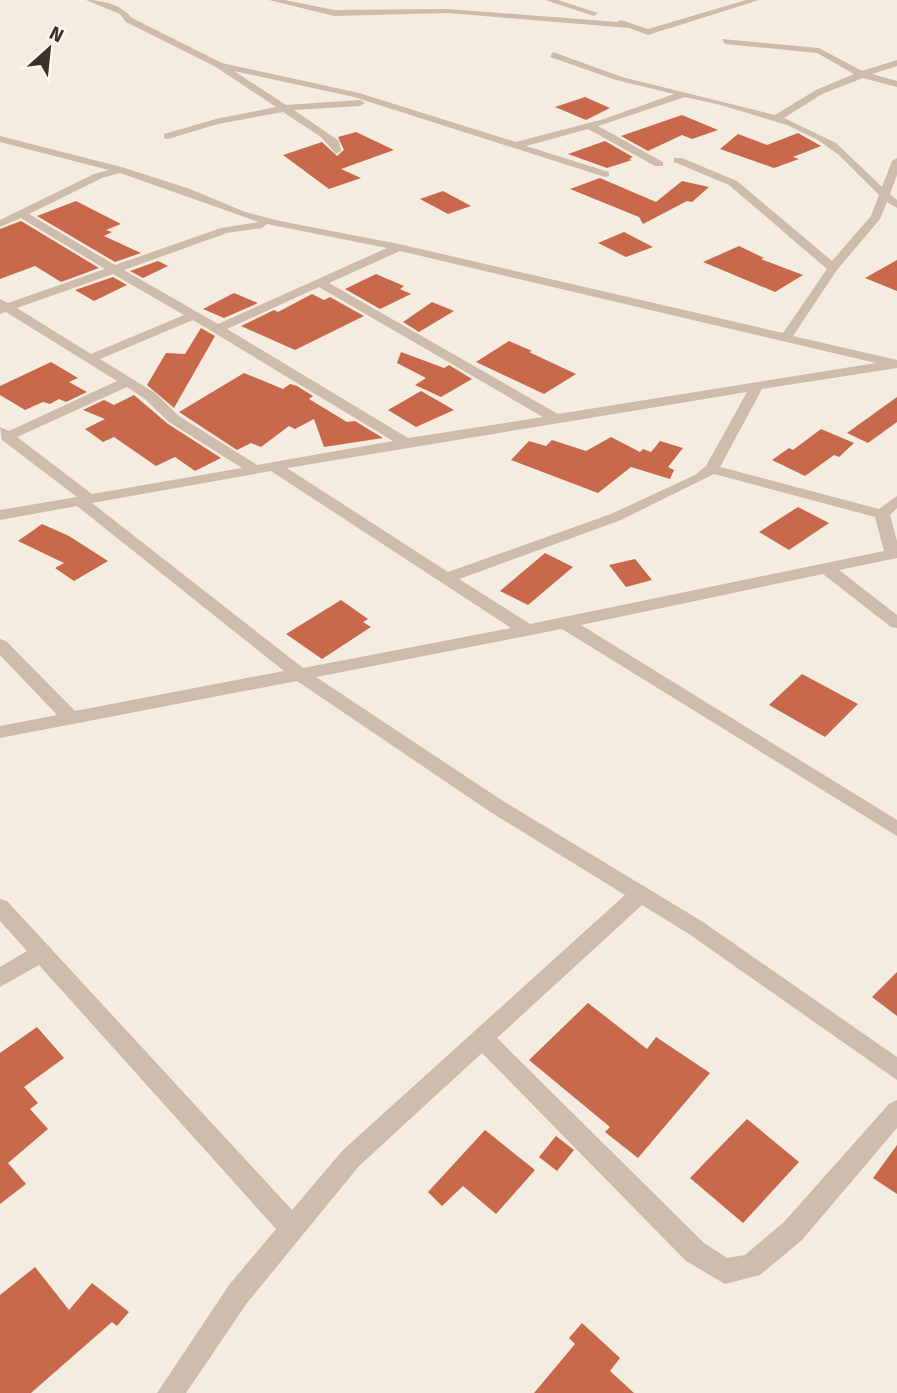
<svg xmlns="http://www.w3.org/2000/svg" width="897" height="1393" font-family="'Fira Sans',sans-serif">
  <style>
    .building { fill: #c8694b }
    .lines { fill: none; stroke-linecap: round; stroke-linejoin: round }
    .minor { fill: #cdbbac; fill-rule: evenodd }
  </style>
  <rect width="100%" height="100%" fill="#f4ebe1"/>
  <g class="building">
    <polygon points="585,97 610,108 586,120 555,107"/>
    <polygon points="682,115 718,130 692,139 682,135 648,151 621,136"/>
    <polygon points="356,132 394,150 341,169 361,178 329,189 283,155 322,142 337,156 344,150 338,137"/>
    <polygon points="798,133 821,146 793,157 799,159 774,168 720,149 738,134 767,145"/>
    <polygon points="605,141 633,157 629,159 632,160 607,168 568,154"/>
    <polygon points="600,178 656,202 682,181 709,187 692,202 687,201 643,224 639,217 570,189"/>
    <polygon points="443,191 471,206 448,214 420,199"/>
    <polygon points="76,201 121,224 106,230 112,232 104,236 141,253 115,262 37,216"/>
    <polygon points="21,221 99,268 61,282 35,266 0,279 0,229"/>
    <polygon points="624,232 653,247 626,257 598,243"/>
    <polygon points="739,246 764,258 761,259 803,275 775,292 703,262"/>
    <polygon points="897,260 897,291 865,278"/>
    <polygon points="158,261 168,266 143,278 130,271"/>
    <polygon points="376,274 404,286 400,289 411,294 380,309 345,289"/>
    <polygon points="113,277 127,285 94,301 75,290"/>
    <polygon points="234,293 258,303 224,318 203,309"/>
    <polygon points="312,294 324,300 330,297 364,316 295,350 241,326 274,310 278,312"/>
    <polygon points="432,302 454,311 419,332 403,322"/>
    <polygon points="201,328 215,336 174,408 147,385 166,353 185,354"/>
    <polygon points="509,341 532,351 529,352 576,374 544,394 476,362"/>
    <polygon points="401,352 444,368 449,365 472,379 441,397 415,385 426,378 397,363"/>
    <polygon points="51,362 78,378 69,382 87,392 66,402 59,399 50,404 43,402 25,410 0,395 0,386"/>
    <polygon points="244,373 283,389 290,384 297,386 313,396 309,399 347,422 355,421 383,438 324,447 314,419 295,429 289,426 261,447 251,443 237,450 179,412"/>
    <polygon points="421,391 454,410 416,427 388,410"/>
    <polygon points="134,395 168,424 221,458 195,471 175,457 156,466 114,437 103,442 85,429 105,419 83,410 104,400 114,405"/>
    <polygon points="897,397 897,422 868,443 847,433"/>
    <polygon points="821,429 854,443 839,457 834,455 805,476 772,460 789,448 793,450"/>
    <polygon points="611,437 640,452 643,449 651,452 660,441 683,448 668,467 674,470 670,479 631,467 598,493 511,460 529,441 546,446 552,440 586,451"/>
    <polygon points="798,507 829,523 789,550 759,532"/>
    <polygon points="42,524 69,536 108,561 74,581 55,568 64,563 18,541"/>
    <polygon points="545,553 573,567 528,605 500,591"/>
    <polygon points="635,559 652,580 626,587 609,565"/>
    <polygon points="341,600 368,619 363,622 371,627 322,659 286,634"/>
    <polygon points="802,674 858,704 825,737 769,705"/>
    <polygon points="897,972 897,1016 872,997"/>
    <polygon points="588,1003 647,1049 656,1037 710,1073 638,1158 605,1132 610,1127 529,1060"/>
    <polygon points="37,1027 64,1058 24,1087 38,1103 30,1109 48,1129 8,1163 26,1184 0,1204 0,1053"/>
    <polygon points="747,1119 799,1162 743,1223 690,1178"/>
    <polygon points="485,1130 535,1170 496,1214 463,1186 442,1206 428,1192"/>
    <polygon points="556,1136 574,1150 557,1171 539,1157"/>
    <polygon points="897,1145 897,1194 873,1178"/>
    <polygon points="35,1267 69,1310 92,1283 129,1312 117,1326 112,1322 31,1393 0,1393 0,1295"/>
    <polygon points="582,1323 620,1358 610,1371 634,1393 534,1393 575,1344 569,1338"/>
  </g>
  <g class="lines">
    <g class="minor">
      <path d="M86,0C102,0 122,5 132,18L222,63L359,93L516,142L604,119L674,94L616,80L550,57L553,52L622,77L775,115L816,90L854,74L817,53L725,44L722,39L819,48L862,71L897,60V66L872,74L897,81V87L863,78L822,94L784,118L836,143L882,187L892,161L897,158V175L890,194L897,200V208L887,202L880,219L837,270L793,336L897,360V368L762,389L720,467L879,509L897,496V508L890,515L897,541V558L839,570L897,615V628L891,627L823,574L581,625L897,820V836L562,629L316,677L503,801L703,922L897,1057V1080L689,934L642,905L497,1038L704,1243L727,1258L745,1255L784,1222L889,1104L897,1100V1128L802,1240L760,1275L725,1284L686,1261L482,1053L359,1166L247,1303L186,1393H157L229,1285L276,1229L39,965L0,987V967L27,951L0,921V899L7,901L292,1210L343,1150L625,895L489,811L297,681L0,738V726L57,715L0,655V639L6,641L75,711L284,671L77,506L0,520V510L77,497L2,440L0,427L9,431L117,381L6,312L0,314V299L8,303L105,269L21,218L0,227V220L94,174L109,170L0,142V136L125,168L190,189L245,212L280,221L399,244L783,333L827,269L729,185L674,162V158H682L737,181L832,261L871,216L879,195L839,155L818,140L787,125L721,105L685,97L598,126L663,162V166H655L588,129L526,146L609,172V176L605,177L354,97L234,71L286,105L360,100L365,103L360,106L294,110L339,141L341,151L336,154L321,137L283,112L218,124L168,139L164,138V134L216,119L276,107L216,67L126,22L120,14ZM120,173L259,222L221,228L115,265L29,214L102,178ZM267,224L387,248L218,324L124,270L227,233L262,228ZM400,251L876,363L558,414L329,283ZM113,274L184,315L91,354L17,308ZM319,287L543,417L408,438L227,329ZM193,320L393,441L257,465L179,416L155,393L100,359ZM127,387L145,399L169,422L242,468L92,494L17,437ZM747,392L706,466L695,475L611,514L448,572L287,468ZM271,471L511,628L303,668L92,503ZM714,474L875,517L884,551L530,624L459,579L621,520Z"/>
      <polygon points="269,0 285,0 334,10 448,9 617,22 621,20 648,29 746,0 759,0 648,35 629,28 448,13 334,16"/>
      <polygon points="545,0 558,0 598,13 594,16"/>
    </g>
  </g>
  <g transform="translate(49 49) rotate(27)" stroke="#fbf5ee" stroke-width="5" paint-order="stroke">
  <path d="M0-5L12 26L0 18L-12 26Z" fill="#3b302b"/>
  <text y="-10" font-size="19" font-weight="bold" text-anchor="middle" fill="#3b302b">N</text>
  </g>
</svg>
